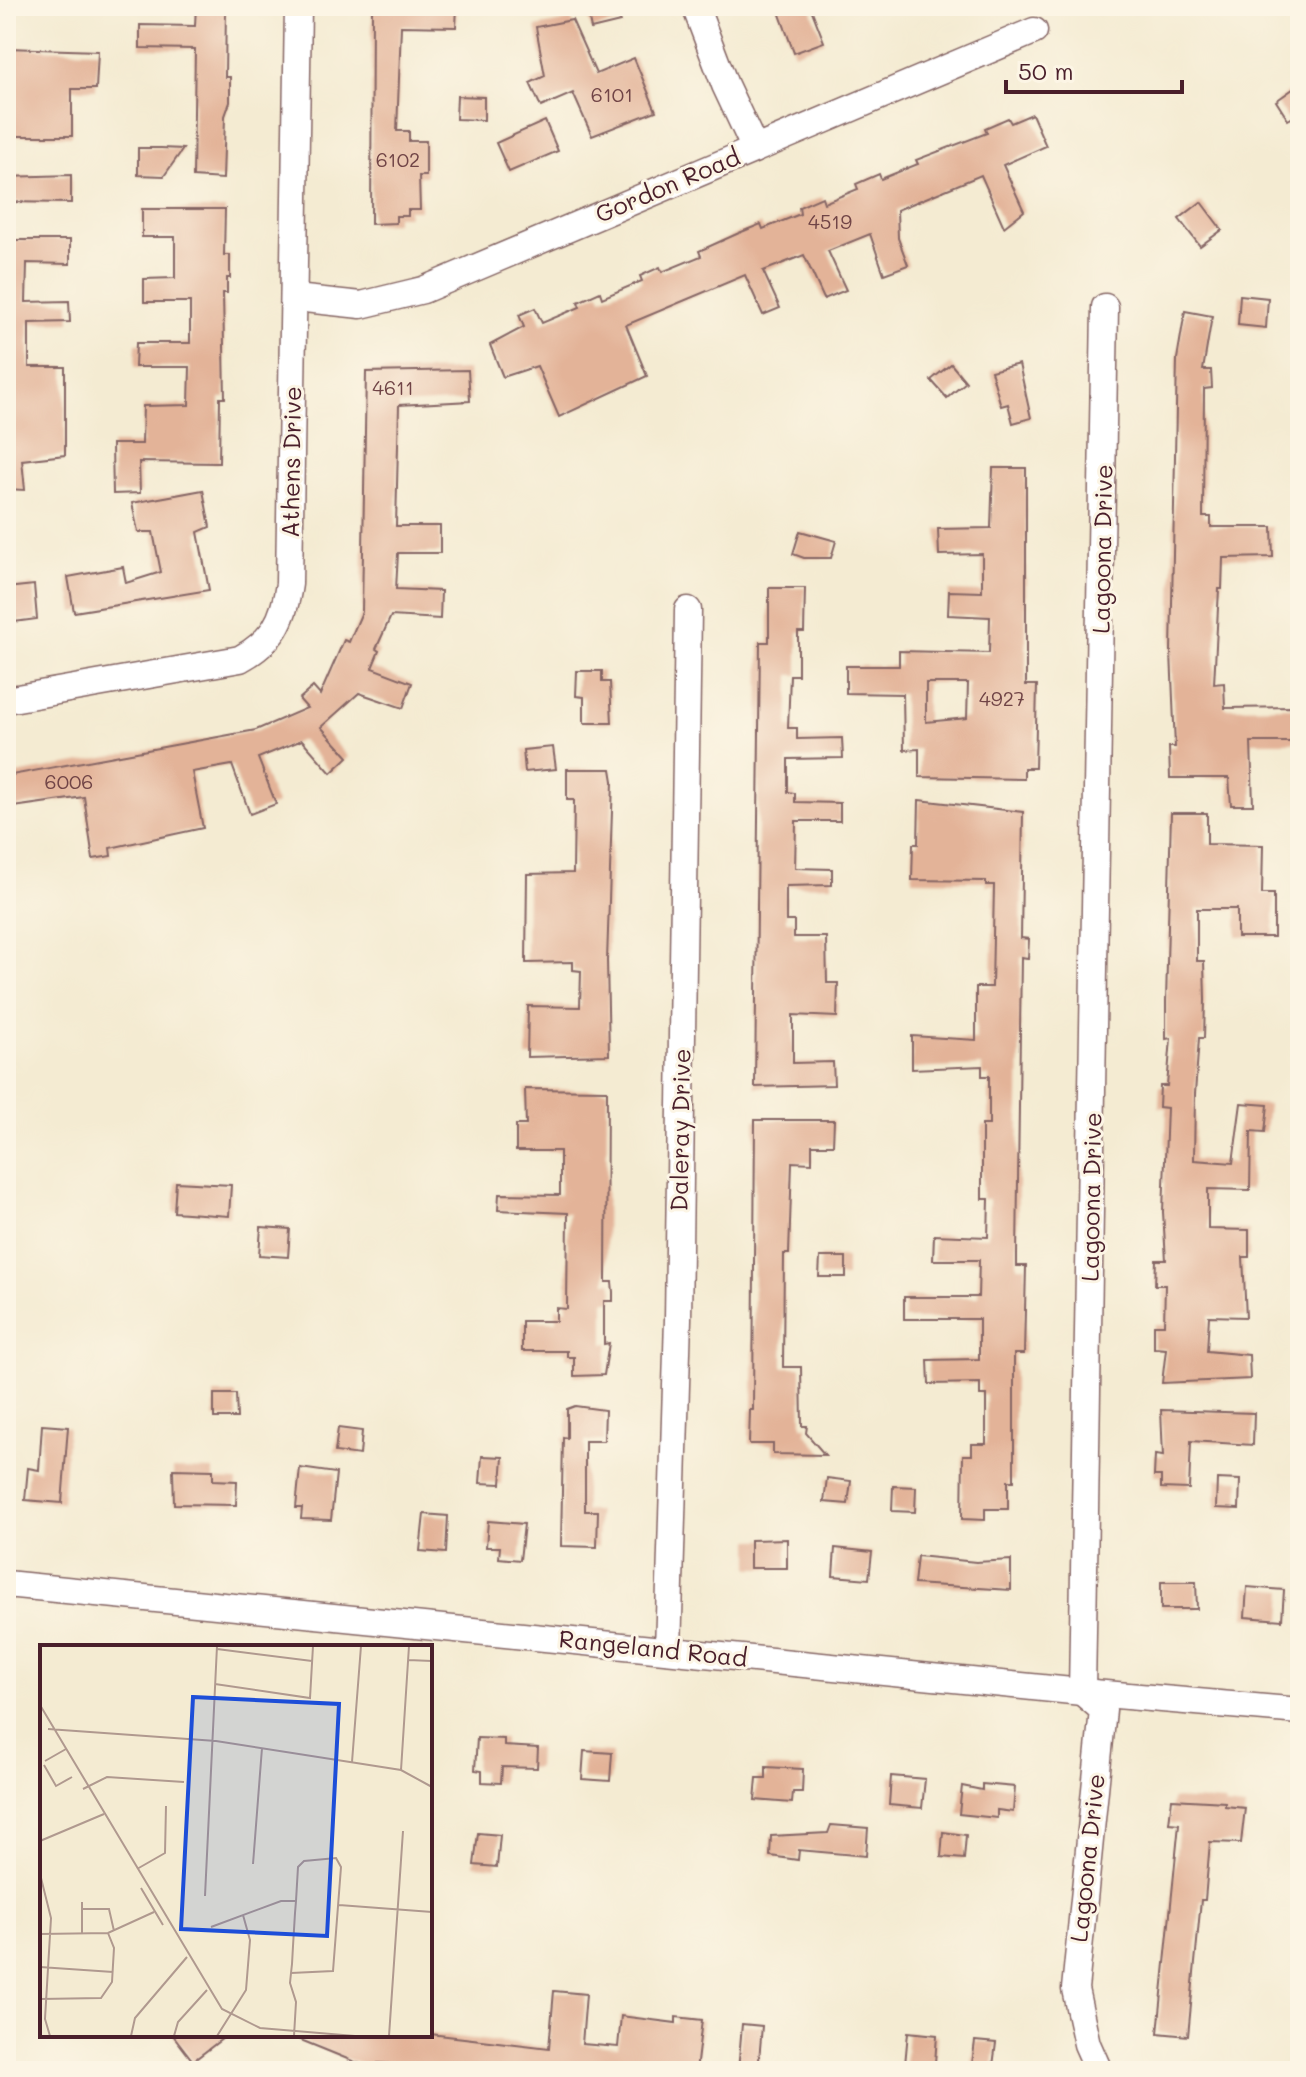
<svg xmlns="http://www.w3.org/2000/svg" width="1306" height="2077" font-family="Mali,sans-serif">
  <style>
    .building { fill: #e3b398; fill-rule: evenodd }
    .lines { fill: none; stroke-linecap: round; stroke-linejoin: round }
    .minor-casing { stroke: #866665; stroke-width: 29 }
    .minor { stroke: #fff; stroke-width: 26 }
    .labels { text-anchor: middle; stroke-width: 6; stroke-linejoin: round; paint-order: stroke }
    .number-label { font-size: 20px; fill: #704446 }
    .street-label { font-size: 24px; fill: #4a1f2b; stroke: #fcf5e5 }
    .inset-road { fill: none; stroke: #b0998f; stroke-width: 2 }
    .view { fill: #1d4ed8; fill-opacity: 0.15; stroke: #1d4ed8; stroke-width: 4 }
    .inset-edge { fill: none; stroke: #4a1f2b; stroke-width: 4 }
  </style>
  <rect width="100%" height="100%" fill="#fcf5e5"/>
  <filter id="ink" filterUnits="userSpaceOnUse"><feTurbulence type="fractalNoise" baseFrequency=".0125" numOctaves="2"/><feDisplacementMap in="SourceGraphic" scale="16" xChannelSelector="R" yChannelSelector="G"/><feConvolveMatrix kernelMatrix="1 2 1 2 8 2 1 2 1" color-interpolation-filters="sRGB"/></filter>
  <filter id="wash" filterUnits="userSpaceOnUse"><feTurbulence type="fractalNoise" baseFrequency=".006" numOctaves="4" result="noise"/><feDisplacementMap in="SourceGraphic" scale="32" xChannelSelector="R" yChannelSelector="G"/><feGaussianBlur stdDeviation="1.8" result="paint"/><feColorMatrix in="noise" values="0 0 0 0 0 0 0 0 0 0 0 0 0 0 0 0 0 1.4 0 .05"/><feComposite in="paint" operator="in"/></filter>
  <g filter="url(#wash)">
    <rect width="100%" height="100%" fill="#f4ebd2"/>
    <g id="blocks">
      <g class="building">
        <polygon points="196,6 226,6 225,77 230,77 230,102 225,116 223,179 193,177 195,49 140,48 140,25 195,26"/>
        <polygon points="457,6 456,27 401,26 397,131 409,131 409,141 426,141 426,176 419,176 420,210 408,210 408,216 396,216 396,223 371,224 372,7"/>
        <polygon points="586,6 616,6 620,22 591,29"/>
        <polygon points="777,6 810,6 824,42 794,53"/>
        <polygon points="572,20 596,74 634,58 656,111 592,136 573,93 541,107 530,83 545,76 536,27"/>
        <polygon points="6,48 98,51 96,89 72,89 72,136 6,136"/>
        <polygon points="1300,84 1300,113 1288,120 1276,101"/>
        <polygon points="457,96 484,97 484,120 456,119"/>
        <polygon points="1032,114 1046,146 1003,165 1024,211 1004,227 981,175 897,210 898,238 908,265 884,274 870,234 828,251 846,290 824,299 804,255 763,271 780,308 763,315 745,275 626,325 647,376 559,417 537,366 503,377 490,345 524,327 519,315 535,308 542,323 580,307 578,302 600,292 602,298 642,281 640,276 660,267 662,272 701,256 699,251 739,233 761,224 763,229 800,214 799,207 822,197 824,203 858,189 856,184 879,174 881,179 918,164 916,160 987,133 985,128 1008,118 1011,123"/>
        <polygon points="545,121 558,151 509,172 496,143"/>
        <polygon points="138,148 161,148 183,149 164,176 138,175"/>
        <polygon points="71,175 71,203 6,202 6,177"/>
        <polygon points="1201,202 1222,230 1200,246 1179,219"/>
        <polygon points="142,209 225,209 224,255 230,255 230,278 227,278 227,293 223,293 225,398 220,398 219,463 139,462 140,493 113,494 112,444 142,444 143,406 189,405 190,367 135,367 136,343 190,343 190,302 144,302 144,279 175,278 175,237 142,237"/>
        <polygon points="6,240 70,240 70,264 27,263 26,302 69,301 70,322 29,323 29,367 65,367 65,455 22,460 25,490 6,489"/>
        <polygon points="1240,295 1268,298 1266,328 1238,325"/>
        <polygon points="1185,311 1212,316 1203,370 1211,370 1212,388 1204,389 1203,517 1211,517 1211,527 1272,527 1273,557 1223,558 1222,589 1219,589 1214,684 1224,683 1225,708 1295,707 1295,742 1251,742 1253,805 1231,805 1229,778 1170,778 1169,747 1175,747 1171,652 1177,359"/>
        <polygon points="951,364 966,382 947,398 931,380"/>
        <polygon points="1019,364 1031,418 1013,423 1008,404 1001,406 991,371"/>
        <polygon points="468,370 470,401 399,405 396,526 440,526 440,553 398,553 396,589 441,591 440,619 391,616 376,649 379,651 372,668 412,683 403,708 359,693 321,727 348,757 331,773 302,740 258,758 276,804 250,814 232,765 192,772 203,828 110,848 111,856 93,859 84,797 6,808 6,776 256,730 307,708 299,699 313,687 320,695 344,640 349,642 362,612 366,372"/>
        <path d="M993,468H1026V685H1037L1035,768H1024V779L919,777V749L904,750L903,694L846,693V666H899V651L989,653L990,617L948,615L949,591L982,592V554L939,555L938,529L991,528ZM926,683H968L967,718L926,722Z"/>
        <polygon points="203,490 210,527 198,532 209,590 74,612 68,577 123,567 126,583 161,572 153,532 138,532 132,503"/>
        <polygon points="800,531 836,541 831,558 804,558 793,554"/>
        <polygon points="34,585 37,619 6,623 6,588"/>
        <polygon points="769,588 805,588 804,632 798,632 798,675 790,675 788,728 797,728 797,739 842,738 843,758 788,759 788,792 795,793 795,802 840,803 840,821 796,821 795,868 832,869 832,885 786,886 786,921 794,921 794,937 826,937 827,983 838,983 837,1017 793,1015 793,1063 833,1062 834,1085 755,1087 760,642 769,642"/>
        <polygon points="577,671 602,671 602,682 610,682 612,723 584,723 584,697 576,696"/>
        <polygon points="553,747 556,769 525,772 523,750"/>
        <polygon points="567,769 611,769 613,781 607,961 609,1055 527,1057 528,1006 580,1007 581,971 573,970 573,962 526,963 527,874 573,873 574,800 567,800"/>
        <polygon points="919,800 1023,812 1021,938 1029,939 1028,958 1021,957 1017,1255 1017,1266 1026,1266 1024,1354 1014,1354 1014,1481 1008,1481 1008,1509 985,1509 985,1520 962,1519 963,1455 972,1455 972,1444 986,1444 986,1395 980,1395 980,1383 929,1384 928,1360 979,1359 979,1319 904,1319 904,1297 978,1297 979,1260 933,1260 934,1235 988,1237 989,1199 982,1199 982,1125 989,1125 989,1076 982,1076 982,1066 912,1069 912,1036 976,1040 976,987 992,987 994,885 986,885 986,881 912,880 913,844 918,844"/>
        <polygon points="1171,813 1207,813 1207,844 1263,845 1262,894 1274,894 1274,937 1237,937 1237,909 1197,909 1197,961 1204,961 1205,1000 1204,1038 1199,1038 1195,1094 1194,1160 1233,1163 1241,1103 1268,1105 1265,1132 1251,1131 1250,1190 1208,1189 1208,1229 1249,1230 1249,1257 1243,1257 1246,1317 1209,1316 1207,1351 1249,1355 1250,1379 1162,1383 1166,1349 1154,1348 1154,1325 1164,1325 1165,1285 1155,1285 1156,1260 1166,1260 1163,1212 1167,1108 1159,1107 1160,1086 1167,1086 1171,1038 1166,1039 1166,1001"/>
        <polygon points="525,1089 607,1090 606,1282 612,1282 613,1292 613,1301 604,1301 604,1344 609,1343 604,1375 574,1376 574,1357 567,1357 567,1351 522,1351 522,1321 556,1321 556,1308 567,1309 568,1213 498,1210 499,1194 560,1195 560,1151 516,1151 516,1125 526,1125"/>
        <polygon points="755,1120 834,1120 833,1145 812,1145 812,1163 792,1162 789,1254 784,1254 783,1367 801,1367 802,1426 807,1426 806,1433 825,1455 773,1454 773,1444 749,1444 750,1410 753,1410"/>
        <polygon points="176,1182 231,1185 229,1216 174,1212"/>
        <polygon points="261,1227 290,1229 288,1257 259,1255"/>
        <polygon points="820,1257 846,1257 846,1277 819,1277"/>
        <polygon points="214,1394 236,1394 237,1418 214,1418"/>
        <polygon points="575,1406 605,1410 604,1441 585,1441 585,1511 598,1511 597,1547 561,1546 563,1437 567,1438 567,1409"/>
        <polygon points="1161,1410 1254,1413 1253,1445 1191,1441 1189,1489 1161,1488 1161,1476 1154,1476 1155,1455 1163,1456"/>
        <polygon points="42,1425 68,1427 62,1503 25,1500 28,1468 39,1470"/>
        <polygon points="338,1428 362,1431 360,1455 335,1452"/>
        <polygon points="482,1456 503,1457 501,1484 480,1483"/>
        <polygon points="300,1468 336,1473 331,1520 301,1519 302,1508 296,1508"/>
        <polygon points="173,1469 213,1470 213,1480 237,1481 236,1505 174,1504"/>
        <polygon points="827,1478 851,1481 848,1504 824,1502"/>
        <polygon points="1217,1479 1240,1480 1239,1509 1216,1508"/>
        <polygon points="893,1486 916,1487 915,1512 892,1511"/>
        <polygon points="424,1514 448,1516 446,1553 420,1551"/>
        <polygon points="488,1521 524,1524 520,1560 499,1558 500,1547 486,1547"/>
        <polygon points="787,1539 787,1568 750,1568 750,1540"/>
        <polygon points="835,1548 872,1552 869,1579 833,1576"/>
        <polygon points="917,1556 976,1562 1011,1560 1011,1590 914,1584"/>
        <polygon points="1161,1582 1196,1582 1197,1609 1161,1609"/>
        <polygon points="1247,1587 1284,1590 1282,1620 1245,1617"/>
        <polygon points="477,1738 504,1739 504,1746 538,1748 537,1768 502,1767 501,1783 482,1782 482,1771 475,1770"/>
        <polygon points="584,1751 612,1753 610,1781 582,1779"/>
        <polygon points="766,1767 803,1769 802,1792 793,1792 792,1803 755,1800 757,1778 766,1778"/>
        <polygon points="891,1776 925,1779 922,1808 889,1805"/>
        <polygon points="982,1784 1015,1787 1013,1812 997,1810 997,1818 959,1814 962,1786 982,1790"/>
        <polygon points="1172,1799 1225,1802 1225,1806 1245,1808 1241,1843 1210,1842 1205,1900 1201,1900 1188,2036 1158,2033 1179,1824 1169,1823"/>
        <polygon points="831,1825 868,1828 866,1856 799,1850 798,1860 770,1856 771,1836 828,1833"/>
        <polygon points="943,1832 966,1835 964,1859 941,1857"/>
        <polygon points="478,1833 500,1835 497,1867 474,1865"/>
        <polygon points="554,1991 586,1994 582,2044 618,2047 621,2016 676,2023 676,2017 702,2020 696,2071 482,2071 378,2063 377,2071 291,2036 430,2034 549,2048"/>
        <polygon points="742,2024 762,2026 758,2071 738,2071"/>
        <polygon points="908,2032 937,2035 935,2063 905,2065"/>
        <polygon points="173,2035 227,2035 193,2061"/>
        <polygon points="975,2041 996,2043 993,2066 972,2064"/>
      </g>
    </g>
  </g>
  <g filter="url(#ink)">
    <use href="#blocks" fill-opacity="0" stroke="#866665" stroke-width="2"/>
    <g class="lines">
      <defs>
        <g id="minor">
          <polyline points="695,6 725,85 755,149"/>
          <polyline points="295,298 361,305 423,290 1034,31"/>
          <path d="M6,700L240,659C273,641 284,620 289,584L298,6"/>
          <polyline points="6,1584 1082,1692 1300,1711"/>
          <polyline points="668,1650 678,1319 688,610"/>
          <polyline points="1099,2071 1087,2044 1075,1989 1103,1710 1082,1692 1105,307"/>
        </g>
      </defs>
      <use href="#minor" class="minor-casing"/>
      <use href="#minor" class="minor"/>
    </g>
  </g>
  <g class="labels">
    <g class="number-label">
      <text x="612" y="102">6101</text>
      <text x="398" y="167">6102</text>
      <text x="830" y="229">4519</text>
      <text x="393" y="395">4611</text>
      <text x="1002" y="706">4927</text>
      <text x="69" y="789">6006</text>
    </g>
    <g class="street-label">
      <text transform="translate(668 186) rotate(-23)" y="8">Gordon Road</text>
      <text transform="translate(292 462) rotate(-89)" y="8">Athens Drive</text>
      <text transform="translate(1103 549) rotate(-89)" y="8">Lagoona Drive</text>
      <text transform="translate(681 1130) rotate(-89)" y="8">Daleray Drive</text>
      <text transform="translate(1092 1197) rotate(-89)" y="8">Lagoona Drive</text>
      <text transform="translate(653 1649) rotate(6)" y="8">Rangeland Road</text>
      <text transform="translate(1088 1858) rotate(-84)" y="8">Lagoona Drive</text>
    </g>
  </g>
  <g transform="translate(40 1645)">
    <rect width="392" height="392" fill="#f4ebd2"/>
    <path class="inset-road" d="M177,4L272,16M368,15L392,16M175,39L270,53L273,1M0,60L182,364L220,383L315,391M8,84L176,96L361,125L392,142M5,116L26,104M312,117L321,1M4,120L16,141L32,132M361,125L369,1M43,144L67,132L144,137M0,196L64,169M213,219L222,103M97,224L125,208L126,161M0,229L11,273L5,374L10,391M101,243L123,280M165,251L177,1M42,257V288M299,260L392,267M41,264H69L74,286M171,282L241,256H256M0,289L68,288L114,267M0,322L73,327M251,328L293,326L301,222L296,213L264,216L258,222L256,256L255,268L253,301L252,319L251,328L250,338L256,357L254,391M0,354L61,353L72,337L74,303L68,288M91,391L95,373L147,312M134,391L138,377L167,345M177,391L206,345L210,295L203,270M349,391L363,186"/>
    <path class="view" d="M153,52L299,59L287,291L141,284Z"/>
    <rect width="392" height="392" class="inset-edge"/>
  </g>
  <rect width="1306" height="2077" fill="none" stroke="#fcf5e5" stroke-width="32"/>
  <path d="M1006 80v12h176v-12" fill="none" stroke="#4a1f2b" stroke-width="4"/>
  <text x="1018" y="80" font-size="24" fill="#4a1f2b" stroke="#fcf5e5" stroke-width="6" paint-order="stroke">50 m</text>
</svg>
